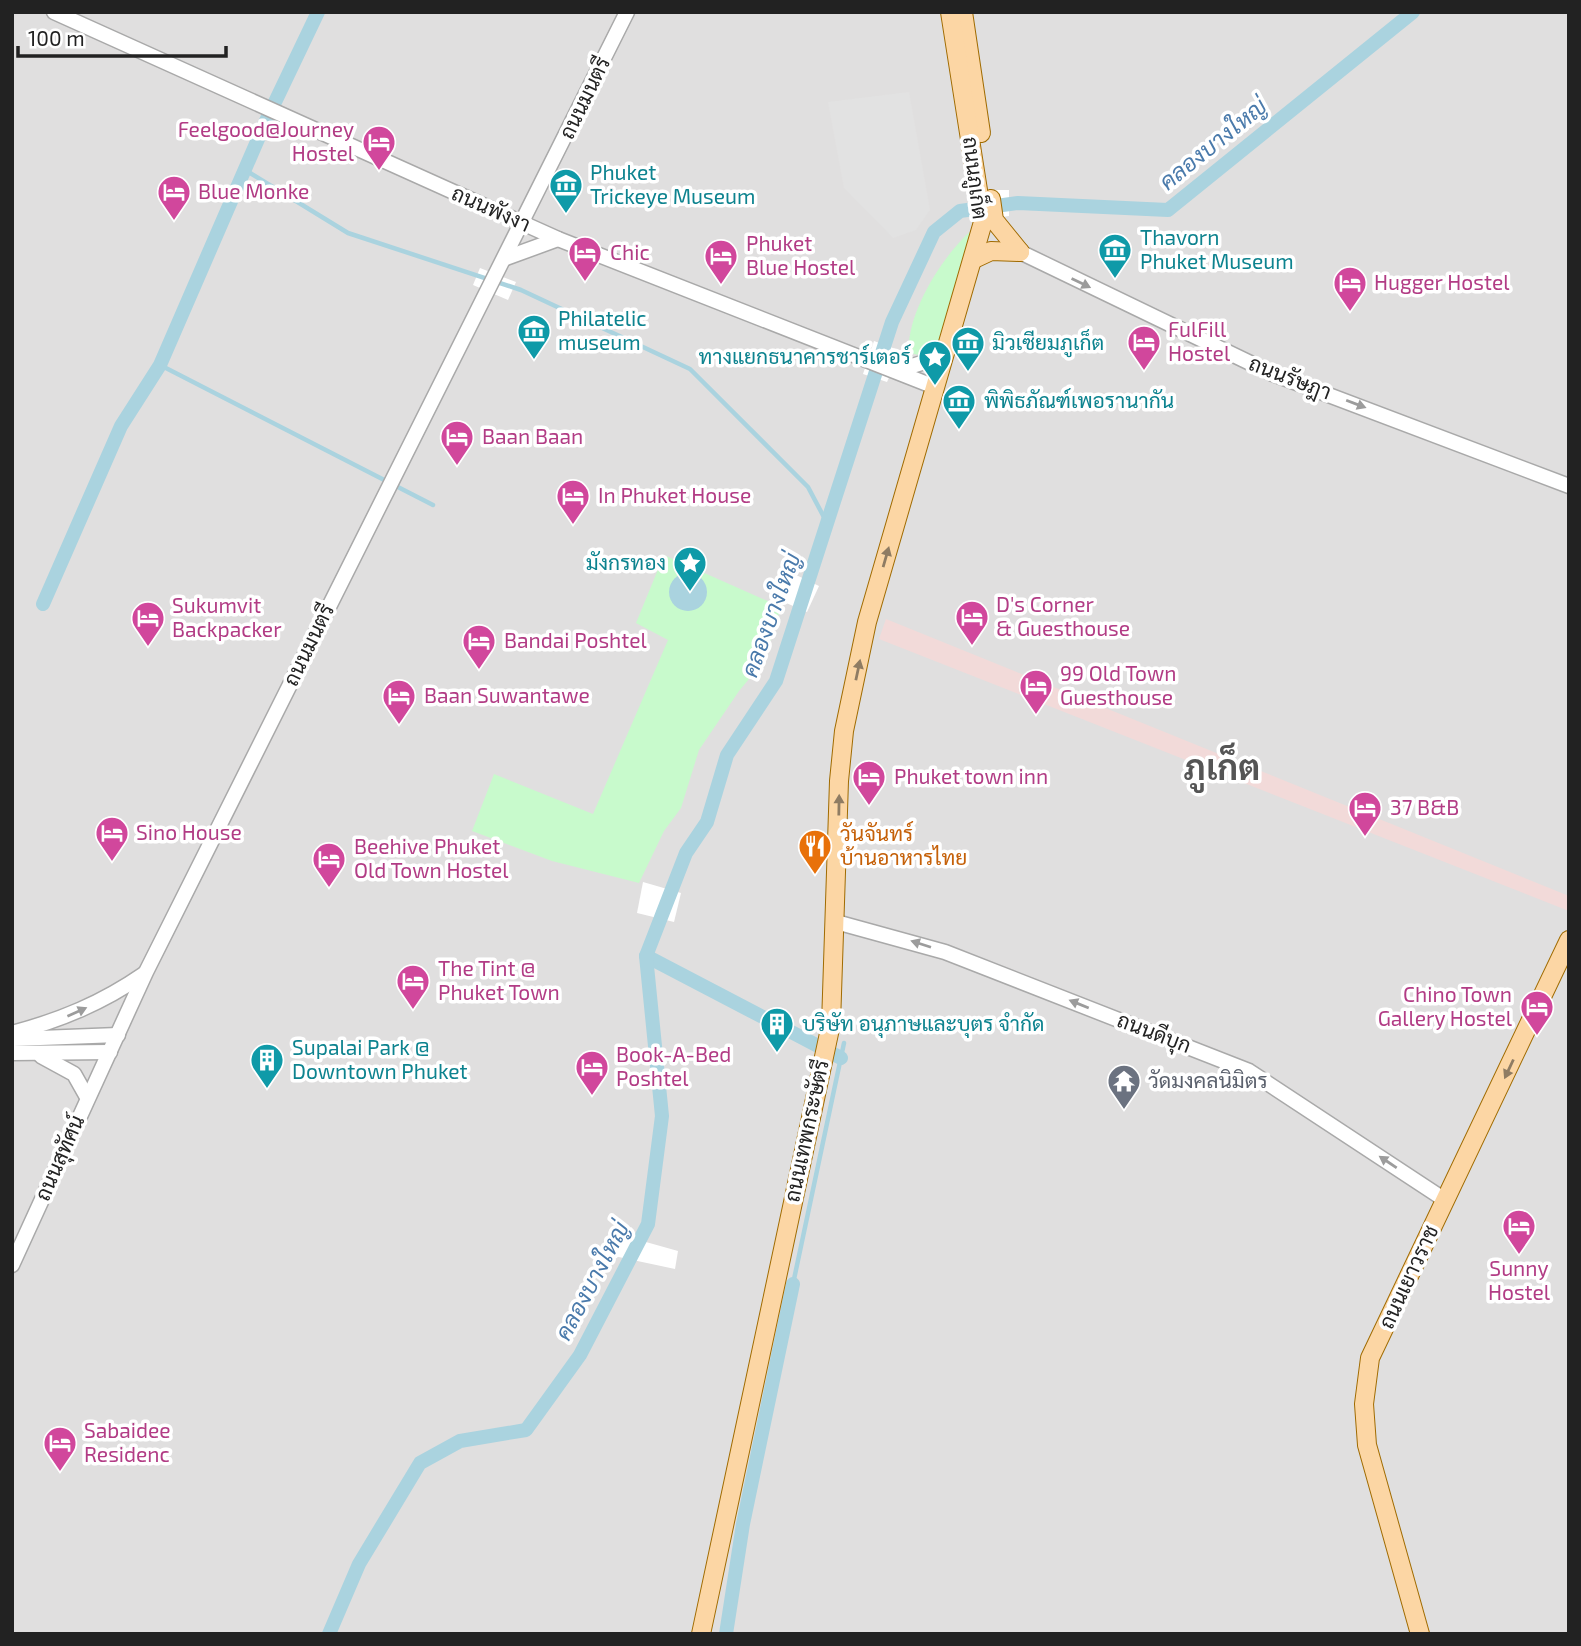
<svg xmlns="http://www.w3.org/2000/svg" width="1581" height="1646" font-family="'Exo 2',Sarabun,sans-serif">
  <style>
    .residential { fill: #e0dfdf }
    .commercial { fill: #f2dad9 }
    .park { fill: #c8facc }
    .parking { fill: #e2e2e2 }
    .water { fill: #aad3df }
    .pier { fill: #fff }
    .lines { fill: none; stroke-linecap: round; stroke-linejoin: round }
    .stream { stroke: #aad3df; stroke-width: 4.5 }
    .canal { stroke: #aad3df; stroke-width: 14 }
    .minor-casing { stroke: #a9a9a9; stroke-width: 17 }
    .major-casing { stroke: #a06b00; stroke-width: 20 }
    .minor { stroke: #fff; stroke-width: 14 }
    .major { stroke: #fcd6a4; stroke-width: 18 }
    .oneway { fill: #9c9c9c }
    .oneway2 { fill: #8f7c63 }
    .labels { text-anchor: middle; stroke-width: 7; stroke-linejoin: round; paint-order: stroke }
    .street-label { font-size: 21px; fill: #222; stroke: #fff }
    .hotel-label { font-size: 21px; fill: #b23c85; stroke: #fff; text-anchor: start }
    .culture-label { font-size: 21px; fill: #0d838f; stroke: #fff; text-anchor: start }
    .food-label { font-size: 21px; fill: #c56008; stroke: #fff; text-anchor: start }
    .worship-label { font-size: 21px; fill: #5b616d; stroke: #fff; text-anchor: start }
    .water-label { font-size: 23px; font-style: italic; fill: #4a7aab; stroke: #fff }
    .town-label { font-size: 35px; font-weight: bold; fill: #555; stroke: #fff }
  </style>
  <rect width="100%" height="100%" fill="#f2efe9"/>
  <rect class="residential" x="12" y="12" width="1557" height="1622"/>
  <polygon class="commercial" points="886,619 1569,896 1569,911 879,639"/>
  <g class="park">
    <path d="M981,223L936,354L929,357L909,353C905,313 948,245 981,223Z"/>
    <polygon points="664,555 781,607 764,661 739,691 699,750 681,808 664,831 639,883 552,861 472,831 494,774 593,814 668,640 636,623"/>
  </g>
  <polygon class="parking" points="909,92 930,210 916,230 893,238 844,188 828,102"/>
  <circle class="water" cx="688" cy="592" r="19"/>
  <g class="pier">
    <polygon points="975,190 1009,190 1009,216 981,220"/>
    <polygon points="480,268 516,282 508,300 473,285"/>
    <polygon points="874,341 901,351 887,382 863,374"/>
    <polygon points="794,574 819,586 807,612 784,602"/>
    <polygon points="643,882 681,893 674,922 637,913"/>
    <polygon points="621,1235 678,1251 675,1269 614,1256"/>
  </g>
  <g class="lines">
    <g class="stream">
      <polyline points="242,168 348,233 521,290 690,369 808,487 826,521"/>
      <polyline points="160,365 433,505"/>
      <polyline points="793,1284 844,1043"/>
    </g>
    <g class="canal">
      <polyline points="43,604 121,426 160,365 265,123 318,12"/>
      <polyline points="646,956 841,1058"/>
      <polyline points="329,1634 359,1564 420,1463 460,1441 526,1430 580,1355 648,1224 662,1116 646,956 686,853 707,822 727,755 776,681 892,322 934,232 960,211 1018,203 1168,210 1413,12"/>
      <polyline points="726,1634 743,1524 793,1284"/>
    </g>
    <defs>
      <g id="minor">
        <polyline points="54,12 558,239 935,387"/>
        <polyline points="1020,252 1273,374 1569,486"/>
        <polyline points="506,258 558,239"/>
        <polyline points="896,371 944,356"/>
        <polyline points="836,922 945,952 1249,1071 1445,1200"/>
        <path d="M12,1033C61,1020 102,1003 144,974"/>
        <polyline points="14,1039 118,1035"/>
        <polyline points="12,1053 110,1052"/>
        <polyline points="41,1056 74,1074 87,1097"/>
        <polyline points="12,1265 146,972 627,12"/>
      </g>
      <g id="major">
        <polyline points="963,12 981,133"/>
        <polyline points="991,199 994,220 1020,252"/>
        <polyline points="974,259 991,251 1020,252"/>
        <polyline points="701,1634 831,1024 839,781 844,731 867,622 983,222 950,12"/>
        <polyline points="1420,1634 1367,1445 1364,1404 1370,1358 1569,940"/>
      </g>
    </defs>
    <use href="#minor" class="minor-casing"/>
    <use href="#major" class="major-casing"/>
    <use href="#minor" class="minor"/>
    <use href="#major" class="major"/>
  </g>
  <defs><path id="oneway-solid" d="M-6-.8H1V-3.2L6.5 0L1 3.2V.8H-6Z" transform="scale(1.75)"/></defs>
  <g class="oneway">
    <use href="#oneway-solid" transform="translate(1081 283) rotate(26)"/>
    <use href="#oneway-solid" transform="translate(1356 404) rotate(21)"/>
    <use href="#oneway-solid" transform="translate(921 944) rotate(-162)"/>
    <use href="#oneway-solid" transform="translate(1079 1004) rotate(-158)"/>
    <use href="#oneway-solid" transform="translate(77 1012) rotate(-24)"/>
    <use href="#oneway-solid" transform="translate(1388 1162) rotate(-146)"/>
  </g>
  <g class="oneway2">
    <use href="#oneway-solid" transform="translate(886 557) rotate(-74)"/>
    <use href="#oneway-solid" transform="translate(858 670) rotate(-78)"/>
    <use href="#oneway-solid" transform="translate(839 805) rotate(-89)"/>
    <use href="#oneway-solid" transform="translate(1509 1069) rotate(115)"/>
  </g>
  <defs>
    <symbol id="hotel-pin" viewBox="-11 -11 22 30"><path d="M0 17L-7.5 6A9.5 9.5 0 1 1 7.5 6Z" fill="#d1479c" stroke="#fff"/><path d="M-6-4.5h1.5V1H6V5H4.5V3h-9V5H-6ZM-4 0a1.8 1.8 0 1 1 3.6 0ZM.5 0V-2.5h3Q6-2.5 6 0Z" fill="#fff"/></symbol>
    <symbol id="museum-pin" viewBox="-11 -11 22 30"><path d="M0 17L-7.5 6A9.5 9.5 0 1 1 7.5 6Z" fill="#0f9aa8" stroke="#fff"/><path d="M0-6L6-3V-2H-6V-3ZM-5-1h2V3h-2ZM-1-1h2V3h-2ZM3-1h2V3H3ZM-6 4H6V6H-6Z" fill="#fff"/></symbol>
    <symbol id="sight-pin" viewBox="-11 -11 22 30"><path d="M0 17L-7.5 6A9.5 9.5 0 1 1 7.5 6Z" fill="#0f9aa8" stroke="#fff"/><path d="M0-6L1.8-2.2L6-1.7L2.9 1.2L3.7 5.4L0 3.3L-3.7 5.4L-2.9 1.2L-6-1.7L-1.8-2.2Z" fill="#fff"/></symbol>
    <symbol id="restaurant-pin" viewBox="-11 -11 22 30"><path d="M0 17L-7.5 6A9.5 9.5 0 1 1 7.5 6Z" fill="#e8710a" stroke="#fff"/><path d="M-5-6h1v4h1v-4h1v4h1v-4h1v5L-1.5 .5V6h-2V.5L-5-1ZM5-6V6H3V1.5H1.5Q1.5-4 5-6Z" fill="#fff"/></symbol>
    <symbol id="building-pin" viewBox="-11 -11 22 30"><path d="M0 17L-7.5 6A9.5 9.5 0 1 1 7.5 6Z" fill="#0f9aa8" stroke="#fff"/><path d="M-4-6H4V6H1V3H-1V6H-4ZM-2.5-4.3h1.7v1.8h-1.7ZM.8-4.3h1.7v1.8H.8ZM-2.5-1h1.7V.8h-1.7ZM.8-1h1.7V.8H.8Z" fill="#fff"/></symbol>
    <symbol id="temple-pin" viewBox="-11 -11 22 30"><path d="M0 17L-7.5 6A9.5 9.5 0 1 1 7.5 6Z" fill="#6b7280" stroke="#fff"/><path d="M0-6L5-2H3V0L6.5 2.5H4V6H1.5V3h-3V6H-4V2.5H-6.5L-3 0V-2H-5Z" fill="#fff"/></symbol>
  </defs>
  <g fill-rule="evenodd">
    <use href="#hotel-pin" x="360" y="123" width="38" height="52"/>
    <use href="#museum-pin" x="547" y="166" width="38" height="52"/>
    <use href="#hotel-pin" x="155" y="173" width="38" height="52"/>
    <use href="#museum-pin" x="1096" y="231" width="38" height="52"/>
    <use href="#hotel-pin" x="566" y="234" width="38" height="52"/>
    <use href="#hotel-pin" x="702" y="237" width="38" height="52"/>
    <use href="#hotel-pin" x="1331" y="264" width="38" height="52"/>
    <use href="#museum-pin" x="515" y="312" width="38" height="52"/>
    <use href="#hotel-pin" x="1125" y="323" width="38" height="52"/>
    <use href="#museum-pin" x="949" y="324" width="38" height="52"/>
    <use href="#sight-pin" x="916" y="338" width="38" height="52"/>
    <use href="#museum-pin" x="940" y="382" width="38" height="52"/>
    <use href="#hotel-pin" x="438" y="418" width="38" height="52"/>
    <use href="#hotel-pin" x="554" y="477" width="38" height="52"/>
    <use href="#sight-pin" x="671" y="544" width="38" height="52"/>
    <use href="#hotel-pin" x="953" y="598" width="38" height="52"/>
    <use href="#hotel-pin" x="129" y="599" width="38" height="52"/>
    <use href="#hotel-pin" x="460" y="622" width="38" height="52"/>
    <use href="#hotel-pin" x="1017" y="667" width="38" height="52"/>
    <use href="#hotel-pin" x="380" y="677" width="38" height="52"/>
    <use href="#hotel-pin" x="850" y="758" width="38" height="52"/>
    <use href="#hotel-pin" x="1346" y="789" width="38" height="52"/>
    <use href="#hotel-pin" x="93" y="814" width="38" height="52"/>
    <use href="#restaurant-pin" x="796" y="827" width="38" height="52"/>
    <use href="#hotel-pin" x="310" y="840" width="38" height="52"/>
    <use href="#hotel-pin" x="394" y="962" width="38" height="52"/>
    <use href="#hotel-pin" x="1518" y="988" width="38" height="52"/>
    <use href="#building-pin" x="758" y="1005" width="38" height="52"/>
    <use href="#building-pin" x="248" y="1041" width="38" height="52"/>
    <use href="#hotel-pin" x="573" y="1048" width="38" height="52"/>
    <use href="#temple-pin" x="1105" y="1062" width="38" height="52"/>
    <use href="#hotel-pin" x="1500" y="1207" width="38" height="52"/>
    <use href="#hotel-pin" x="41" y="1424" width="38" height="52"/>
  </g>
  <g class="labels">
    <g class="street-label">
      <text transform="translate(585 98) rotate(-64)" y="7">ถนนมนตรี</text>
      <text transform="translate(975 178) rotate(83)" y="7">ถนนภูเก็ต</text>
      <text transform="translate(491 209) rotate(24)" y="7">ถนนพังงา</text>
      <text transform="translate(1290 378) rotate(21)" y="7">ถนนรัษฎา</text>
      <text transform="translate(309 645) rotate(-64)" y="7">ถนนมนตรี</text>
      <text transform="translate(1154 1033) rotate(21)" y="7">ถนนดีบุก</text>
      <text transform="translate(807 1131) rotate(-78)" y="7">ถนนเทพกระษัตรี</text>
      <text transform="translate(60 1158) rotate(-66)" y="7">ถนนสุทัศน์</text>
      <text transform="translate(1409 1277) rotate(-65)" y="7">ถนนเยาวราช</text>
    </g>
    <g class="hotel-label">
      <text x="354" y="137" text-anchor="end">Feelgood@Journey<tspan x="354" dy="24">Hostel</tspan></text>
      <text x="198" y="199">Blue Monke</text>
      <text x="746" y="251">Phuket<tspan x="746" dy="24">Blue Hostel</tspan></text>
      <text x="610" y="260">Chic</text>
      <text x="1374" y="290">Hugger Hostel</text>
      <text x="1168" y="337">FulFill<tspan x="1168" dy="24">Hostel</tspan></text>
      <text x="482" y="444">Baan Baan</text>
      <text x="598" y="503">In Phuket House</text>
      <text x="996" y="612">D's Corner<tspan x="996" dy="24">&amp; Guesthouse</tspan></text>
      <text x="172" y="613">Sukumvit<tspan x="172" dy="24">Backpacker</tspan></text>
      <text x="504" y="648">Bandai Poshtel</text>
      <text x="1060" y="681">99 Old Town<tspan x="1060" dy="24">Guesthouse</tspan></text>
      <text x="424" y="703">Baan Suwantawe</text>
      <text x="894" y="784">Phuket town inn</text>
      <text x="1390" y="815">37 B&amp;B</text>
      <text x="136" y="840">Sino House</text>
      <text x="354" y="854">Beehive Phuket<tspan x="354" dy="24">Old Town Hostel</tspan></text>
      <text x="438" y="976">The Tint @<tspan x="438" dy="24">Phuket Town</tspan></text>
      <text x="1512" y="1002" text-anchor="end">Chino Town<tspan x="1512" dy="24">Gallery Hostel</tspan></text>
      <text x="616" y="1062">Book-A-Bed<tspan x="616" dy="24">Poshtel</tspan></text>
      <text x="1519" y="1276" text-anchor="middle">Sunny<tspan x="1519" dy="24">Hostel</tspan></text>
      <text x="84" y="1438">Sabaidee<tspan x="84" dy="24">Residenc</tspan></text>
    </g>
    <g class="culture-label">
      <text x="590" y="180">Phuket<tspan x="590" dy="24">Trickeye Museum</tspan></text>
      <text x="1140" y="245">Thavorn<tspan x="1140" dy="24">Phuket Museum</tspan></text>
      <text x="558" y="326">Philatelic<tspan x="558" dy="24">museum</tspan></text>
      <text x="992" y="350">มิวเซียมภูเก็ต</text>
      <text x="911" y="364" text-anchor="end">ทางแยกธนาคารชาร์เตอร์</text>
      <text x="984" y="408">พิพิธภัณฑ์เพอรานากัน</text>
      <text x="666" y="570" text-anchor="end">มังกรทอง</text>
      <text x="802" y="1031">บริษัท อนุภาษและบุตร จำกัด</text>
      <text x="292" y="1055">Supalai Park @<tspan x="292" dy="24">Downtown Phuket</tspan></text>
    </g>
    <g class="food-label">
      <text x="840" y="841">วันจันทร์<tspan x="840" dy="24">บ้านอาหารไทย</tspan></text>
    </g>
    <g class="worship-label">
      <text x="1148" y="1088">วัดมงคลนิมิตร</text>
    </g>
    <g class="water-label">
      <text transform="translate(1213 144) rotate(-39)" y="8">คลองบางใหญ่</text>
      <text transform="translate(771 615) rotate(-70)" y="8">คลองบางใหญ่</text>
      <text transform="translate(592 1281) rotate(-62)" y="8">คลองบางใหญ่</text>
    </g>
    <g class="town-label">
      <text x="1222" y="780">ภูเก็ต</text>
    </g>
  </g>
  <rect width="1581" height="1646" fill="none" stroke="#222222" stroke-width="28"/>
  <path d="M18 46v10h208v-10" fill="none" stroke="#222222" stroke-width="3.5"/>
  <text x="28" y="46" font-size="21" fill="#222222" stroke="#ffffff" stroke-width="5" paint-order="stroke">100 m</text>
</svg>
